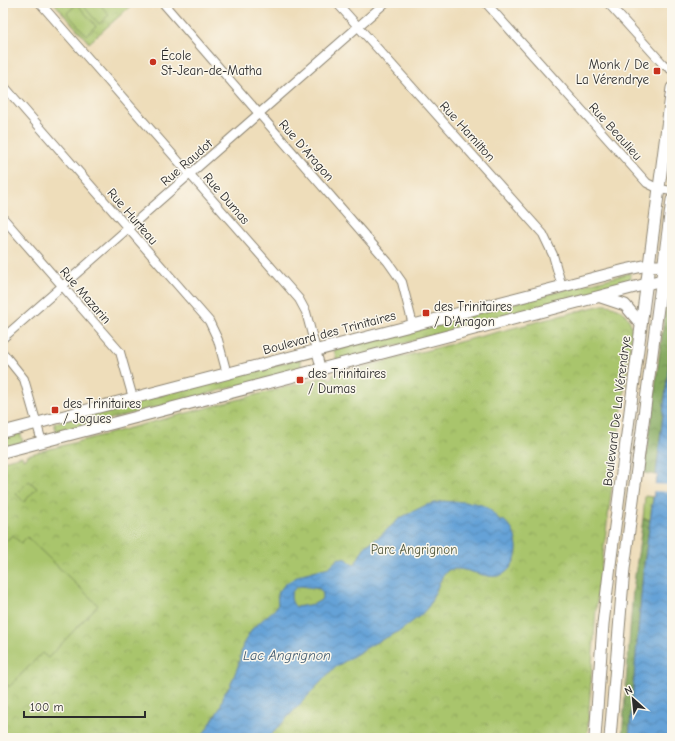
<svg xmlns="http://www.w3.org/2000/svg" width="675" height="741" font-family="'Comic Neue',sans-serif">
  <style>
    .grass { fill: url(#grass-tufts); stroke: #6a784c }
    .forest { fill: url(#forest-crowns); stroke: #586a46 }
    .park { fill: url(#park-crowns); stroke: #6a784c }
    .garden { fill: #a9c56c; stroke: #6a784c }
    .water { fill: url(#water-waves); stroke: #486681; fill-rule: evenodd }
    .pier { fill: #eeddba }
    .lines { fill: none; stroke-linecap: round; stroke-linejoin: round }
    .minor-casing { stroke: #8c8472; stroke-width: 10 }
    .major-casing { stroke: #8c8472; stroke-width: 13 }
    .minor { stroke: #fff; stroke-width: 8 }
    .major { stroke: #fff; stroke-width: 11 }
    .poi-dot { fill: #c8321e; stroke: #fbf7ec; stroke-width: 1.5 }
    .labels { text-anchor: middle; stroke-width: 3; stroke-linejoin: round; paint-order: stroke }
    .poi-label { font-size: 13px; fill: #2b2b2b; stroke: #fbf7ec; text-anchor: start }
    .street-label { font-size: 13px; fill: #2b2b2b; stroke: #fbf7ec }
    .park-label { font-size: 13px; fill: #51593e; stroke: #fbf7ec }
    .water-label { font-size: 14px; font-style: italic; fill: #425b70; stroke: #fbf7ec }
  </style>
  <defs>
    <pattern id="grass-tufts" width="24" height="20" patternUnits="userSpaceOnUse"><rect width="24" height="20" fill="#a9c56c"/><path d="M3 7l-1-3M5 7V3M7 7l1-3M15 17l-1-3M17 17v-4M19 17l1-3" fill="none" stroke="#92a95e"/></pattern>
    <pattern id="forest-crowns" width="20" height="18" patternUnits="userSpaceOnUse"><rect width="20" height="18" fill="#86aa60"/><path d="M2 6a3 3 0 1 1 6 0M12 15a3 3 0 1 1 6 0" fill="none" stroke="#6e8b4f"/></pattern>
    <pattern id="park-crowns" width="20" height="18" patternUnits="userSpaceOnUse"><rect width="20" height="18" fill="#a9c56c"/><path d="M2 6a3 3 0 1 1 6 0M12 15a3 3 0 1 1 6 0" fill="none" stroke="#92a95e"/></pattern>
    <pattern id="water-waves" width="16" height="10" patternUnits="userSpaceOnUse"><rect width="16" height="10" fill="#65a2d7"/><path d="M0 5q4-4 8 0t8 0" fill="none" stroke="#5384af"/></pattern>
  </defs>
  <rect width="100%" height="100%" fill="#fbf7ec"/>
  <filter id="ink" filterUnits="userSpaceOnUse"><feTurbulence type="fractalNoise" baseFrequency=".025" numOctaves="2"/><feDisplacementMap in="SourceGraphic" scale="8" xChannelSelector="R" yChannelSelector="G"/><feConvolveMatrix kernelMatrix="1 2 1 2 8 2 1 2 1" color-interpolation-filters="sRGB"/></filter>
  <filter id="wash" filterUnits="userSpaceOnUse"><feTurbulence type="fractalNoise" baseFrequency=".012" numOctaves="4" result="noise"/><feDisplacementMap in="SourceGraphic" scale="16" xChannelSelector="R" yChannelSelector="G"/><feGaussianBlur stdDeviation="0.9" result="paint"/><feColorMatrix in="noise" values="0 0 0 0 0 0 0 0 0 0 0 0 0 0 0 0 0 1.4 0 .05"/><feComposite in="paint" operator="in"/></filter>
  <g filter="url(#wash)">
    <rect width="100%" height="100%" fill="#eeddba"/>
    <g class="grass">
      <polygon points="630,273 632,283 337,361 334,350"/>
      <polygon points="300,359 302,369 57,433 54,423"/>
      <polygon points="20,432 23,442 3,447 3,436"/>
      <polygon points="645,496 653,497 650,520 643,519"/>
    </g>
    <g class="forest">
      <polygon points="672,257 672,337 656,475 644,473"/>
      <polygon points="643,519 650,520 643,573 629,738 622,738 633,590"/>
    </g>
    <g class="park">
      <polygon points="54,3 134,3 89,43"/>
      <path d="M602,305C618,304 631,315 632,331L596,609L587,738H3V461L22,456L23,459L28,457L27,455L328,376L329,379L333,378L332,375Z"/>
    </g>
    <g class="garden">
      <polygon points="81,3 99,3 109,15 99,24"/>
      <polygon points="77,4 96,26 86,35 67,13"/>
      <polygon points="29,481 37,488 24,502 16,494"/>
      <polygon points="12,535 21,543 27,537 98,605 48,658 42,653 9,687 3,680 3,545"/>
    </g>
    <g class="water">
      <polygon points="672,337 672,738 629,738 643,573 655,484 658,475 656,475"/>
      <path d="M443,501C459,503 477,499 490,510C494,513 497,518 501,522L503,520C510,525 515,533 516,541C518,548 517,552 515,559C500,595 471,563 448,570L442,577L429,606L421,615L400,631L373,644L334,668L270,736L266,738H201L220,708L224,694L230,686L238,666L243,644L253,628L275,609L278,604L277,594L285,584L302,574L329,567L339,558L347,559L353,565L355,564L365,546L379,537L400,518L426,505ZM301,586L320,589L323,594L321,600L314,604L296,607C288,600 290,588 301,586Z"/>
    </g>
    <polygon class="pier" points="653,484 672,485 672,492 652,491"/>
  </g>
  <g filter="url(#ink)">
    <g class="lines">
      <defs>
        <g id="minor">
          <polyline points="40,3 299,299 306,312 321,369"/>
          <polyline points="163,3 388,262 402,282 413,325"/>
          <polyline points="337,3 543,234 553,255 562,287"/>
          <polyline points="486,3 647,183 659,189 672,191"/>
          <polyline points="608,3 663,64 672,70"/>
          <polyline points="3,85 209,321 218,340 227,374"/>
          <polyline points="3,218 120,352 133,398"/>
          <polyline points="3,338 385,3"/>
          <polyline points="3,353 24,379 42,442"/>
        </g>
        <g id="major">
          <polyline points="601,297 625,305 641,324"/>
          <polyline points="3,432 625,270 643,266 664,266"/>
          <polyline points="3,452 662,280"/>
          <polyline points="595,738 603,624 610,565 672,88"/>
          <polyline points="610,738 624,569 672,200"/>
        </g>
      </defs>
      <use href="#minor" class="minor-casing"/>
      <use href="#major" class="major-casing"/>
      <use href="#minor" class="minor"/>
      <use href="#major" class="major"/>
    </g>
  </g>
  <g class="poi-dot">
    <circle cx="153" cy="62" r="4"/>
    <rect x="653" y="67" width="8" height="8" rx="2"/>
    <rect x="422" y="309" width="8" height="8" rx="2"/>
    <rect x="296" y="376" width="8" height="8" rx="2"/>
    <rect x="51" y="406" width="8" height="8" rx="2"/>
  </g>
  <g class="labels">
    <g class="poi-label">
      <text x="161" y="60">École<tspan x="161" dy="15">St-Jean-de-Matha</tspan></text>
      <text x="649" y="69" text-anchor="end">Monk / De<tspan x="649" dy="15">La Vérendrye</tspan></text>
      <text x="434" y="311">des Trinitaires<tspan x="434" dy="15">/ D'Aragon</tspan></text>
      <text x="308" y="378">des Trinitaires<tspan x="308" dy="15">/ Dumas</tspan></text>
      <text x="63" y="408">des Trinitaires<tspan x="63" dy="15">/ Jogues</tspan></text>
    </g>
    <g class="street-label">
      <text transform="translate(468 131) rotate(48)" y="5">Rue Hamilton</text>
      <text transform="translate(616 131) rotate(48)" y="5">Rue Beaulieu</text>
      <text transform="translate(307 150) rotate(49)" y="5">Rue D'Aragon</text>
      <text transform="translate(186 162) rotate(-41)" y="5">Rue Raudot</text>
      <text transform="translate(227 198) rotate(49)" y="5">Rue Dumas</text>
      <text transform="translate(133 216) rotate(49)" y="5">Rue Hurteau</text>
      <text transform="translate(86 295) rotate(49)" y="5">Rue Mazarin</text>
      <text transform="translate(329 332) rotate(-15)" y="5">Boulevard des Trinitaires</text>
      <text transform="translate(616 411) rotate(-83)" y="5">Boulevard De La Vérendrye</text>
    </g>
    <g class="park-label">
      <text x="414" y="554">Parc Angrignon</text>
    </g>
    <g class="water-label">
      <text x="287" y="660">Lac Angrignon</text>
    </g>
  </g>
  <rect width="675" height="741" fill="none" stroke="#fbf7ec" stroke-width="16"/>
  <g transform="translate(633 699) rotate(333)" stroke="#fbf7ec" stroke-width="3" paint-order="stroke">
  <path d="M0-3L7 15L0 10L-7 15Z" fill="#2b2b2b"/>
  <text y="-6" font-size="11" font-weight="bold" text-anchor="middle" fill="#2b2b2b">N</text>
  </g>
  <path d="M24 711v6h121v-6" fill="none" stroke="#2b2b2b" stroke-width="2"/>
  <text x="30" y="711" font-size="12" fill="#2b2b2b" stroke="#fbf7ec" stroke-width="3" paint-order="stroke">100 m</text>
</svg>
